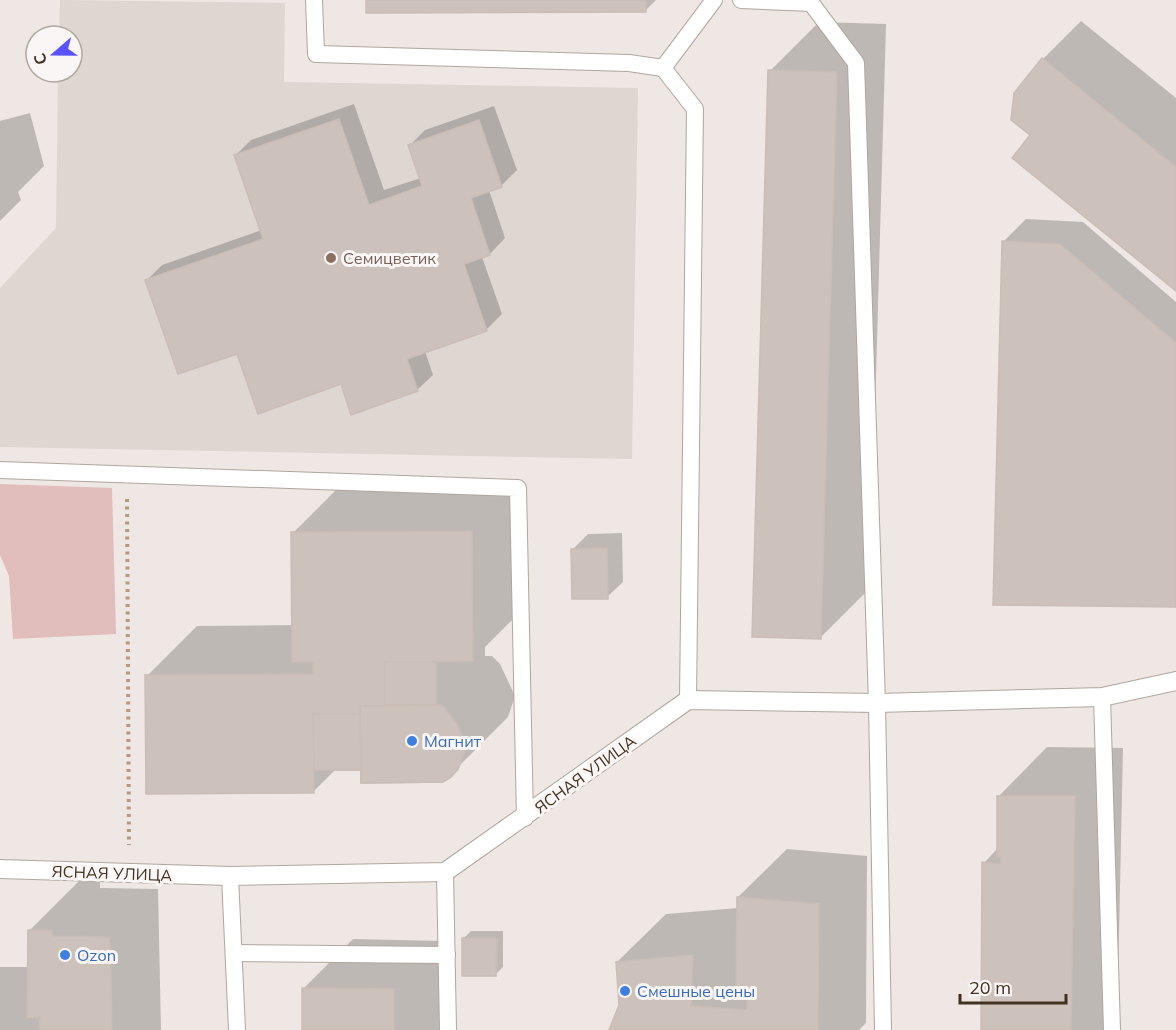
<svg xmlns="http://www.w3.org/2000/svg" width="1176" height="1030" font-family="Mulish,sans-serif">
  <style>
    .built { fill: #ded6d1 }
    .green { fill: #e1bdbb }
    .shadow { fill: #0003 }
    .building { fill: #cdc2bb; stroke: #c9bdb5; stroke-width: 1.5 }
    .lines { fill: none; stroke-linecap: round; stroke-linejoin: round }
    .lane-casing { stroke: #b0a69d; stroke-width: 18 }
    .street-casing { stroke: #b0a69d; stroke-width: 20 }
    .path { stroke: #b59a81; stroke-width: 4; stroke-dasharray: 3 4.5; stroke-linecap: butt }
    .lane { stroke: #fff; stroke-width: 16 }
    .street { stroke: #fff; stroke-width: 18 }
    .education-dot { fill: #8d6e63; stroke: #faf6f5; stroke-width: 2 }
    .shop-dot { fill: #3f7fe0; stroke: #faf6f5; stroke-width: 2 }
    .labels { text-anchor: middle; stroke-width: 6; stroke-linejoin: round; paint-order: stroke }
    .education-label { font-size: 16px; fill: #785e54; stroke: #faf6f5; text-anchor: start }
    .shop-label { font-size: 16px; fill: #366cbe; stroke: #faf6f5; text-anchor: start }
    .street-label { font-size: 16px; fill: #423221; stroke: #faf6f5 }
  </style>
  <rect width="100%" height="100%" fill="#eee7e3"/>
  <polygon class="built" points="60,0 285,3 284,82 638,88 632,459 0,447 0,288 56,228 58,72 72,72 72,36 59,36"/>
  <polygon class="green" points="0,484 112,488 116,634 13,639 9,576 0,555"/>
  <g class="shadow">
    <polygon points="367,0 656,0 646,10"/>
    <polygon points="1081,21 1176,98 1176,290 1032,135 1015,93 1043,59"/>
    <polygon points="819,22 886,24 870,588 821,637 770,71"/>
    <polygon points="354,104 384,190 421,178 410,145 425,130 494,106 517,170 501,186 489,190 505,238 490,254 482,257 502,314 486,330 425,351 433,375 417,390 238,352 147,280 162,265 262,230 235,156 251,140"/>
    <polygon points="30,113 44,166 18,192 21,200 0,221 0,121"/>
    <polygon points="1026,219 1083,222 1176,302 1176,606 1004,241"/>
    <polygon points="522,482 522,610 485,647 485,656 492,656 500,664 515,696 508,717 457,768 337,768 313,792 147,676 197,626 293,625 293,533 343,483"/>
    <polygon points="622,533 623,582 607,597 572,550 588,534"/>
    <polygon points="1047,747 1123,748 1117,1030 982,1030 984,863 998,848 999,796"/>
    <polygon points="787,849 867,856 866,1023 859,1030 611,1030 621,1005 617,962 666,914 738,908 738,897"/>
    <polygon points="79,881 100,882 100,888 158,889 161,1030 0,1030 0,967 29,967 30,930"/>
    <polygon points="471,931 503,931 503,967 496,974 464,938"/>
    <polygon points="353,939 443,941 441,1030 303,1030 304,988"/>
  </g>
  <g class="building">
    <polygon points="366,0 646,0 646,12 366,13"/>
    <polygon points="1042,58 1176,167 1176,291 1012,158 1030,135 1011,120 1014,93"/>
    <polygon points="768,70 837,72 821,639 752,637"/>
    <polygon points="339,119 369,205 422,186 408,145 479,120 502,187 471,198 490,255 464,264 487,331 407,359 418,391 351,415 341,384 258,414 237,354 178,374 145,280 263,239 234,155"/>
    <polygon points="1002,241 1060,244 1176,343 1176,607 993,605"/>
    <polygon points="472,531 473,661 436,662 436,705 442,705 450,714 466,747 458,769 451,777 443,782 361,783 361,770 314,770 314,793 146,794 145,675 313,674 313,662 292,662 291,532"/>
    <polygon points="607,548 608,599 572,599 571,549"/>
    <rect x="385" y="662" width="51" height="43"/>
    <polygon points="442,705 457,724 466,747 458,769 451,777 443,782 361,783 360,706"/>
    <polygon points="313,714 360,714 361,770 314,770"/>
    <polygon points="997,796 1075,796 1071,1030 981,1030 982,862 1001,864 1001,857 997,857"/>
    <polygon points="737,897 819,904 818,1030 609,1030 619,1005 616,962 693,955 691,1006 747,1010 747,988 736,988"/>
    <polygon points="28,930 52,930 52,936 110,937 112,1030 39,1030 40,1017 27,1018"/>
    <polygon points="462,938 497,938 496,976 462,976"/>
    <polygon points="302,988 394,989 394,1030 302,1030"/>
  </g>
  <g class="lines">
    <defs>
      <g id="lane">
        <polyline points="314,0 316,54 629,63 663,68"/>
        <polyline points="741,0 811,3 856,63 877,703 883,1030"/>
        <polyline points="0,470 518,488 525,818"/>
        <polyline points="1102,697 1112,1030"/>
        <polyline points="688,700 695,109 663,68 714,0"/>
        <polyline points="445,872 448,1030"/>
        <polyline points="230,876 237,1030"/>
        <polyline points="234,953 447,955"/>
      </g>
      <polyline id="street" points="0,869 230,876 445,872 688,700 877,703 1102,697 1176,681"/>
    </defs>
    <use href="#lane" class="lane-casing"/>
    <use href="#street" class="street-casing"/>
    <polyline class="path" points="127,499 129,845"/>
    <use href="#lane" class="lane"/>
    <use href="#street" class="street"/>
  </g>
  <circle class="education-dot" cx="331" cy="258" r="6"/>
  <g class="shop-dot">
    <circle cx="412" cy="741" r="6"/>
    <circle cx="65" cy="955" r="6"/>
    <circle cx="625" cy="991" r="6"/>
  </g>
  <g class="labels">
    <g class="education-label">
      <text x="343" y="264">Семицветик</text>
    </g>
    <g class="shop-label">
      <text x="424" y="747">Магнит</text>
      <text x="77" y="961">Ozon</text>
      <text x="637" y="997">Смешные цены</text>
    </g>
    <g class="street-label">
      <text transform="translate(585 774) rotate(-36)" y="6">ЯСНАЯ УЛИЦА</text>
      <text transform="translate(112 873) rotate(2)" y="6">ЯСНАЯ УЛИЦА</text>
    </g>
  </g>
  <g transform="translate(54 54) rotate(250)"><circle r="28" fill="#faf6f5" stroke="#b0a8a0" stroke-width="1.5"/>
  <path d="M0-4.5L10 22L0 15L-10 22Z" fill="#5a52fe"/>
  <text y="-9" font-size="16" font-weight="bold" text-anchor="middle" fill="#423221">С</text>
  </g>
  <path d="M960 994v9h106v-9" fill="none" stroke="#423221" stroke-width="3"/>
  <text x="969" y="994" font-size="18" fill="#423221" stroke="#faf6f5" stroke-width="4.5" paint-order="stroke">20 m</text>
</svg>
